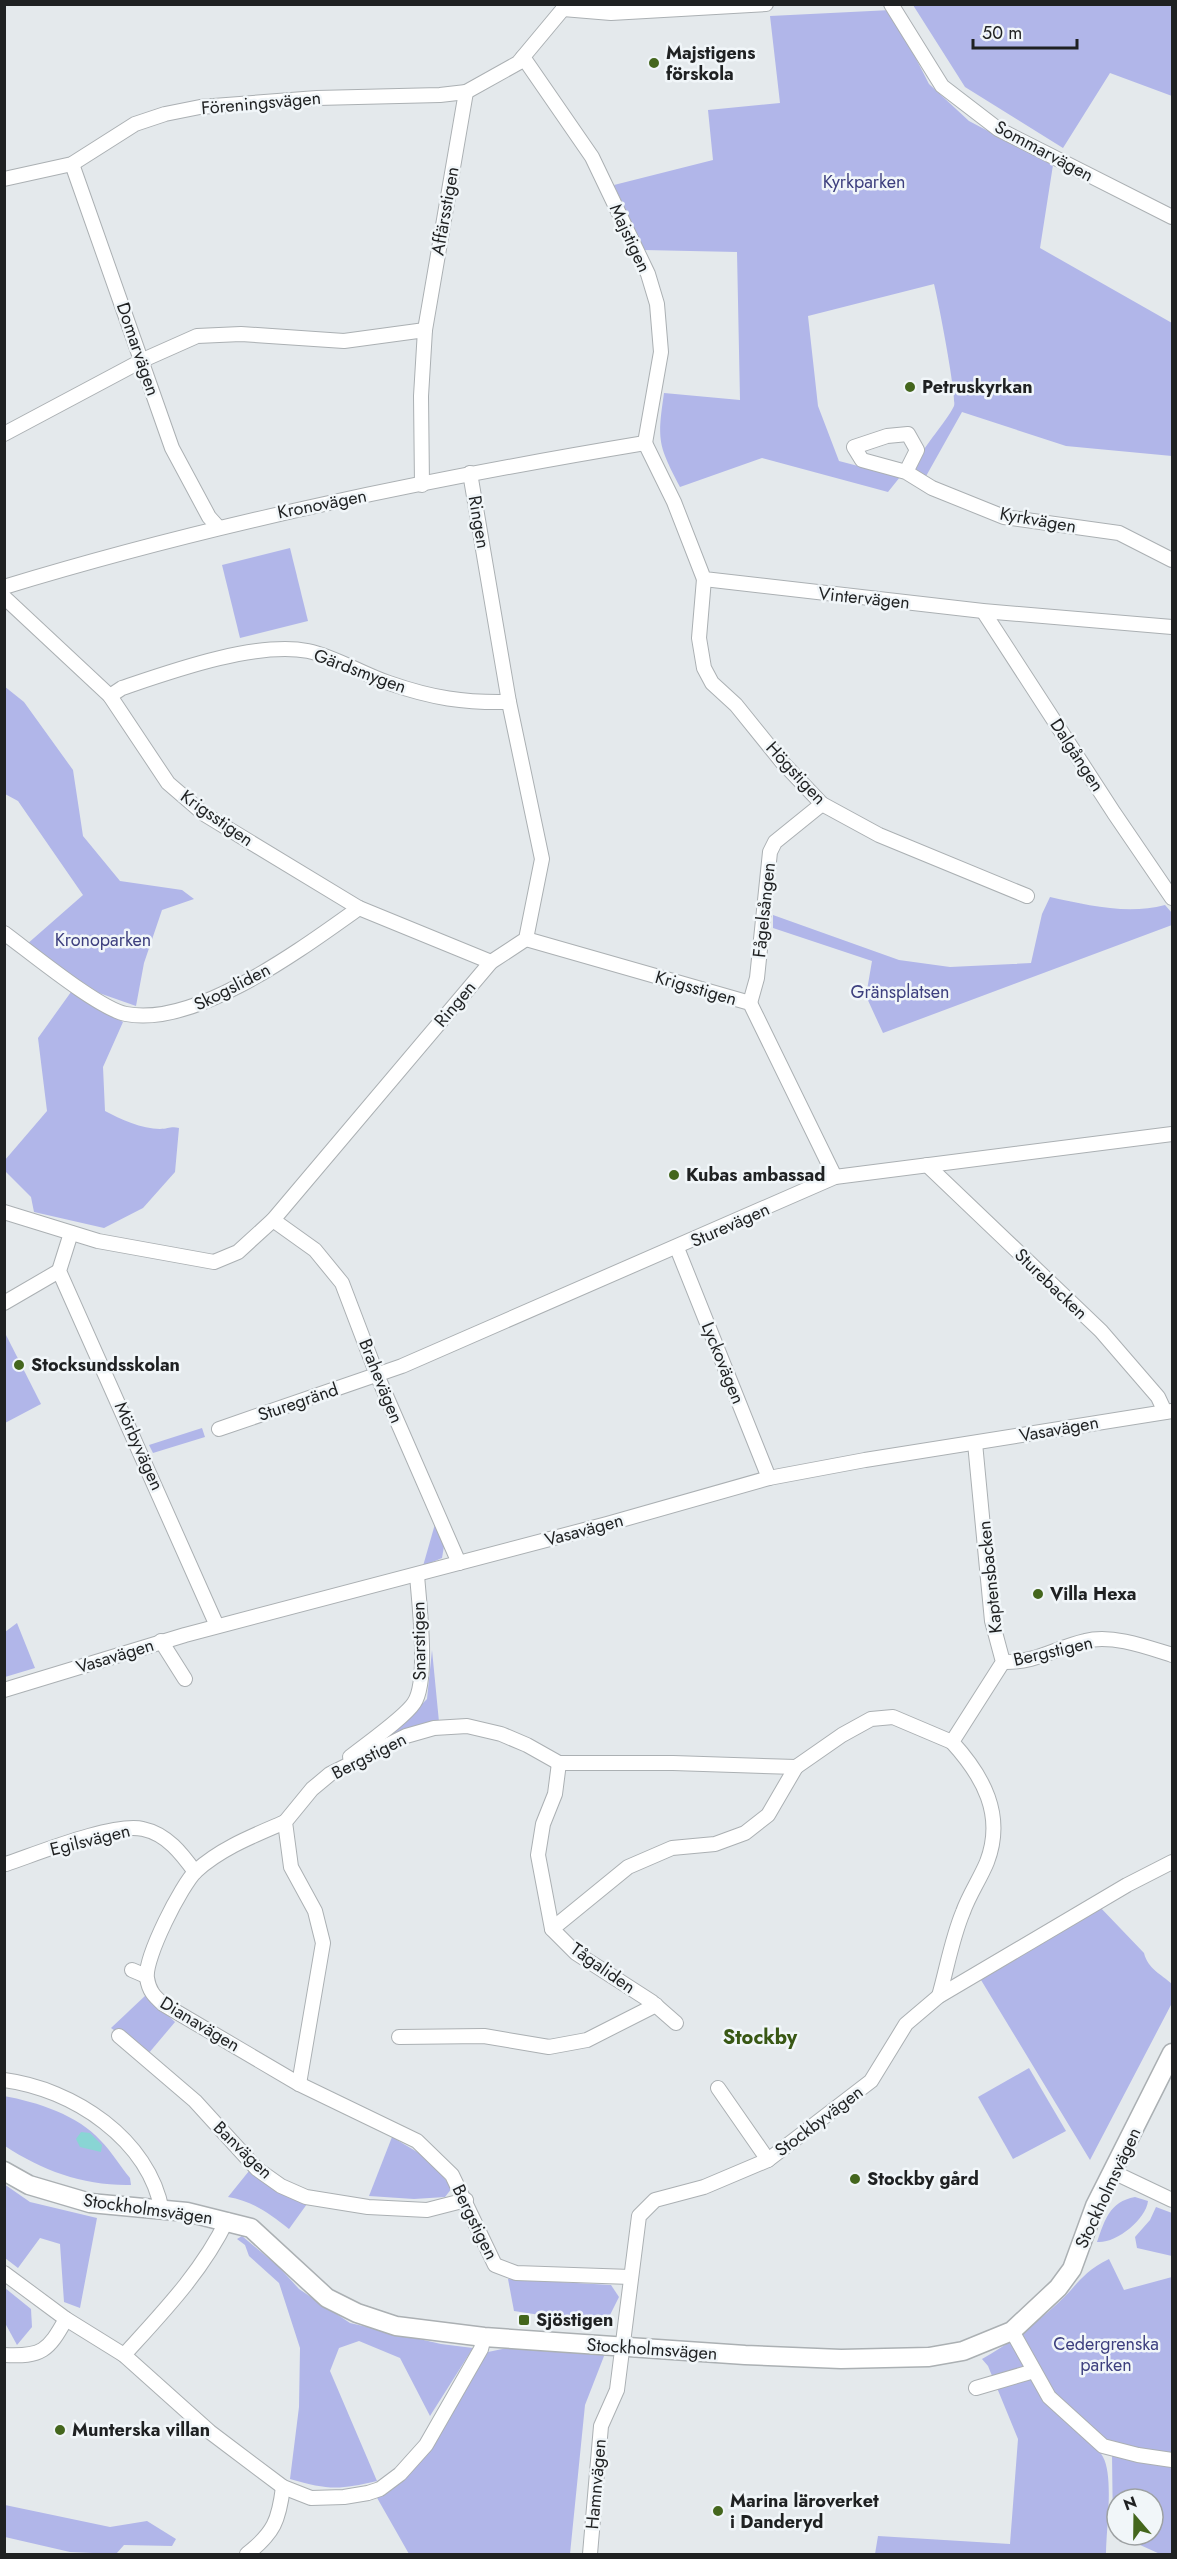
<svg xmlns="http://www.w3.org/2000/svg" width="1177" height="2559" font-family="Jost,sans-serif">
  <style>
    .green { fill: #b1b6e9 }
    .water { fill: #89d5d4 }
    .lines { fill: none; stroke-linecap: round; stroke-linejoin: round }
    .minor-casing { stroke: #abb0b3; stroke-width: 16 }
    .tertiary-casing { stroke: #abb0b3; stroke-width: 21 }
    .minor { stroke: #fff; stroke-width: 14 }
    .tertiary { stroke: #fff; stroke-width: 18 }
    .poi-dot { fill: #44661d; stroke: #f1f6f9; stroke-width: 2 }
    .labels { text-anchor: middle; stroke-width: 5; stroke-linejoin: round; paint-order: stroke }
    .poi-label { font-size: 18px; font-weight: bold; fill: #1f2122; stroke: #f1f6f9; text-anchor: start }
    .street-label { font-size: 18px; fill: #1f2122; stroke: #f1f6f9 }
    .park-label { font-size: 18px; fill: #3d3f7e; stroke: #f1f6f9 }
    .neighbourhood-label { font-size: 20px; font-weight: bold; fill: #385714; stroke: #f1f6f9 }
  </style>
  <rect width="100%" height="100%" fill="#e4e9ec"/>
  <g class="green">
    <polygon points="913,5 1172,5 1172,96 1110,73 1063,148 965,87"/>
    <path d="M891,10L929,84L969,121L1053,165L1040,248L1172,323V456L1066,446L962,412L925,478C921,476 917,474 916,469C914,456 947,422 954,406C957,397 938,299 934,284L808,316L818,406L839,461L900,477L888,492L762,458L680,487C658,445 657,441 664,393L740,400L737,252L644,250L614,185L713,160L708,110L780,103L770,16Z"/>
    <polygon points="290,548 308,621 240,638 222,565"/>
    <polygon points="4,686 24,702 73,770 83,836 120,881 182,890 194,899 162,910 144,963 136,1006 99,993 26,945 83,895 18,801 5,794"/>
    <path d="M1050,897C1087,905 1127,915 1165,905L1172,913V925L883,1033L866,996L872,961L773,928V915L899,960L950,967L1031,963L1042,914Z"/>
    <path d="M71,992L123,1022L103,1067L105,1111C120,1119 142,1129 160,1129C168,1129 171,1126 179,1128L175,1172L143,1208L104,1228L34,1212L31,1197L5,1171V1160L47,1111L38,1038Z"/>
    <polygon points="5,1333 41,1404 5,1423 4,1423"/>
    <polygon points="202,1428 205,1437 153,1453 149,1445"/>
    <polygon points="435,1524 444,1546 442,1558 423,1566"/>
    <polygon points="17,1623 35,1668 5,1677 5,1632"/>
    <polygon points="432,1650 439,1722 353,1760 413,1713 427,1699"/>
    <path d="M1098,1905L1144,1953C1148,1969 1161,1974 1172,1984V2003L1090,2160L981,1980Z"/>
    <polygon points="146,1995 175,2022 148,2054 111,2028"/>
    <polygon points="1029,2068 1066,2131 1013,2159 978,2097"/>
    <path d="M4,2096C37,2102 78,2115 101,2141C112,2152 120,2166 130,2178L131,2185C84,2186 43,2171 5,2146Z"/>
    <polygon points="392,2137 429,2159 452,2188 445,2197 414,2199 369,2196"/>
    <path d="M253,2166L278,2191L307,2204L289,2229C270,2214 253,2201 228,2197Z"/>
    <polygon points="4,2184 30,2202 97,2218 80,2308 64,2302 60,2244 40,2238 18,2268 5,2258"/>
    <path d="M1135,2197L1148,2201C1146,2220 1115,2244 1097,2242C1105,2220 1109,2202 1135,2197Z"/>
    <polygon points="1156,2207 1172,2213 1172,2256 1137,2248 1135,2237 1150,2220"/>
    <path d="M242,2236L278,2266L299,2289L350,2323L441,2344L473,2348L430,2416L400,2358L359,2341L339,2348L330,2371L377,2481C339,2490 328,2490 290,2479L299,2407L300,2348L279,2283L249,2256L245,2245L237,2239Z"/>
    <path d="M1109,2259L1124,2290L1172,2277V2454L1120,2446L1103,2439L1047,2400C1066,2417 1091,2434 1103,2457C1114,2477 1106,2530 1106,2554H875L878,2536L1010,2544L1018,2439L988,2366L982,2359C1010,2343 1033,2326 1057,2304C1078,2285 1081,2273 1109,2259Z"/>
    <polygon points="508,2279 611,2285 619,2297 608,2319 586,2322 514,2311"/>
    <polygon points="5,2288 31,2309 32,2327 17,2345 5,2323"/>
    <polygon points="507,2348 606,2351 585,2405 570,2554 409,2554 376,2496 400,2481 435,2444 458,2398 488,2352"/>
    <polygon points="1112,2454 1172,2463 1172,2554 1160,2554 1118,2535 1153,2535 1153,2499 1117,2499 1117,2535 1113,2533"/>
    <polygon points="5,2505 110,2527 147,2521 176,2539 172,2546 124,2545 116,2554 70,2552 5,2537"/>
  </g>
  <polygon class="water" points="81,2132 90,2133 102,2145 101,2152 80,2147 76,2139"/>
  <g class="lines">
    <defs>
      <g id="minor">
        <polyline points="891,4 942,86 998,129 1172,217"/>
        <polyline points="563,9 611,13 766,4"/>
        <polyline points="523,57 592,157 648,274 657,304 661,352 645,443"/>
        <polyline points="72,164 172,448 209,517 218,527"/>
        <polyline points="4,179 72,164 135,124 165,114 200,107 317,98 440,95 466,92 518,63 563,9"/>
        <polyline points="425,330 466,92"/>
        <polyline points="4,434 143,360 197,336 241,334 344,341 425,330 421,396 422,485"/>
        <polyline points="645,443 674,502 704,579 983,611 1172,627"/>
        <polyline points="906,472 917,450 908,434 887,436 854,447 862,460 906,472 932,488 1004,517 1119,533 1172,560"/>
        <polyline points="704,579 699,638 704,668 712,683 736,705 782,762 822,804 879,835 1027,896"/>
        <path d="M4,587C214,523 429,479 645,443"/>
        <polyline points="4,597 110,696 168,783 204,814 359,908 491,962"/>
        <polyline points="983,611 1114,813 1172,898"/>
        <path d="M110,696L122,688C172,671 256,641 308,651C336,657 362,674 389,683C432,698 464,703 509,702"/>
        <path d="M4,933C30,952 99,1009 126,1014C196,1028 304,947 359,908"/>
        <polyline points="526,939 750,1003 835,1177"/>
        <polyline points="750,1003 757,978 770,852 775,842 822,804"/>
        <polyline points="927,1165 1101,1331 1158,1397 1165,1412"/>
        <polyline points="4,1212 98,1241 214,1262 238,1252 273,1220 491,962 526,939 542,859 509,702 470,473"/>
        <polyline points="273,1220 315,1250 342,1283 377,1375 459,1563"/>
        <polyline points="71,1233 59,1271 217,1626"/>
        <polyline points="677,1248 769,1478"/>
        <polyline points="4,1303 59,1271"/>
        <polyline points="219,1429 402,1366 835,1177 1172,1134"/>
        <polyline points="161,1641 185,1679"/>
        <path d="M1003,1662C1035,1663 1055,1648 1085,1641C1112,1634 1147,1647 1172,1655"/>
        <polyline points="4,1690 185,1635 607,1524 769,1478 865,1460 1172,1411"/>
        <path d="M350,1757C365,1745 405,1717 414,1703C429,1681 419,1603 417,1575"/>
        <polyline points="559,1763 555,1794 543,1824 538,1855 552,1929 576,1953 652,2002 676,2023"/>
        <path d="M285,1822C255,1835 221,1848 196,1871C182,1884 144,1958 147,1978C149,1991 154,1996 163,2004L299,2084L417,2141L452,2175L495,2265L516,2273L631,2277"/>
        <path d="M6,1864C36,1854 114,1822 143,1829C167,1834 182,1854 195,1872"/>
        <polyline points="552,1929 628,1867 672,1848 715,1844 745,1833 768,1815 796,1767"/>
        <polyline points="132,1970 146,1976"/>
        <path d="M939,1996C947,1968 952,1938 963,1912C969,1895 980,1879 987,1862C1005,1815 983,1776 952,1742L1003,1662L992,1621L975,1443"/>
        <polyline points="119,2036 195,2101 257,2169 281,2186 306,2197 368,2207 427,2210 466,2200"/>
        <polyline points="399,2037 484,2036 549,2047 587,2040 656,2005"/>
        <path d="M4,2080C73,2089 149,2139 162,2211"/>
        <polyline points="299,2084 323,1943 315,1911 291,1867 285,1822 312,1789 330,1774 406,1736 434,1728 467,1726 501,1734 527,1745 559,1763 673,1763 796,1767 842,1735 871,1719 893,1717 952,1742"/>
        <polyline points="718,2088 768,2160"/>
        <polyline points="1113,2172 1172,2200"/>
        <polyline points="4,2273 66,2319 124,2355 210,2432 283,2487 311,2498 344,2497 368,2493 380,2489 400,2474 426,2445 481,2349 484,2337"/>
        <polyline points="1012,2331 1049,2397 1103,2446 1138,2455 1172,2460"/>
        <path d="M4,2355C42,2357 48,2351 66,2319"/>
        <path d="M124,2355C162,2313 202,2272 227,2220"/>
        <polyline points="976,2388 1034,2371"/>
        <path d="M247,2554C274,2533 279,2520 283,2487"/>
        <polyline points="590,2554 601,2426 617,2390 639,2216 655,2200 704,2187 768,2160 871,2081 906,2024 939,1996 1127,1885 1172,1862"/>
      </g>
      <polyline id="tertiary" points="4,2171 29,2185 90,2203 187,2212 251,2228 327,2298 357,2313 396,2326 484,2337 745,2355 841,2359 929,2357 963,2351 1012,2331 1058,2288 1072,2269 1095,2206 1172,2053"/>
    </defs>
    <use href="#minor" class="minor-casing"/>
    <use href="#tertiary" class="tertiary-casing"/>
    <use href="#minor" class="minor"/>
    <use href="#tertiary" class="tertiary"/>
  </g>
  <g class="poi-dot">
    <circle cx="654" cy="63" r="6"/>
    <circle cx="910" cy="387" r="6"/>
    <circle cx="674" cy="1175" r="6"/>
    <circle cx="19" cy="1365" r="6"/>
    <circle cx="1038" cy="1594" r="6"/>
    <circle cx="855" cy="2179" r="6"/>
    <rect x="518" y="2314" width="12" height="12" rx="3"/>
    <circle cx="60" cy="2430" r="6"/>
    <circle cx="718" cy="2511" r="6"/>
  </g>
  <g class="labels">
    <g class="poi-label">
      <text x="666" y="59">Majstigens<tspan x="666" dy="21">förskola</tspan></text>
      <text x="922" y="393">Petruskyrkan</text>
      <text x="686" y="1181">Kubas ambassad</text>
      <text x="31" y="1371">Stocksundsskolan</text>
      <text x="1050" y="1600">Villa Hexa</text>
      <text x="867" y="2185">Stockby gård</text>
      <text x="536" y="2326">Sjöstigen</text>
      <text x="72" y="2436">Munterska villan</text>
      <text x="730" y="2507">Marina läroverket<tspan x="730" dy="21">i Danderyd</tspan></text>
    </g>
    <g class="street-label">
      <text transform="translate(261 103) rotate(-5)" y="6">Föreningsvägen</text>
      <text transform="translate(1044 151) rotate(28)" y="6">Sommarvägen</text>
      <text transform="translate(445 211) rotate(-80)" y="6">Affärsstigen</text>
      <text transform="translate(630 238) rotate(65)" y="6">Majstigen</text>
      <text transform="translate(138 349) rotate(71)" y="6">Domarvägen</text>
      <text transform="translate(322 504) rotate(-11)" y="6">Kronovägen</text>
      <text transform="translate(1038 520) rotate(10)" y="6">Kyrkvägen</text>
      <text transform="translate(479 522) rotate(80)" y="6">Ringen</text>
      <text transform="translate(864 598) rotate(6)" y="6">Vintervägen</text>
      <text transform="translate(360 671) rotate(20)" y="6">Gärdsmygen</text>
      <text transform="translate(1077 755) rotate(57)" y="6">Dalgången</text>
      <text transform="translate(796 773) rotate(47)" y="6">Högstigen</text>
      <text transform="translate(217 818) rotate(35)" y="6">Krigsstigen</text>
      <text transform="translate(764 910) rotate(-84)" y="6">Fågelsången</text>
      <text transform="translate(232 987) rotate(-27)" y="6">Skogsliden</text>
      <text transform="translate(696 988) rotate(16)" y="6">Krigsstigen</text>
      <text transform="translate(455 1004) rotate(-50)" y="6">Ringen</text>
      <text transform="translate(730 1225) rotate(-24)" y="6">Sturevägen</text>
      <text transform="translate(1051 1284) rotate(44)" y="6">Sturebacken</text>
      <text transform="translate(723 1363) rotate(68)" y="6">Lyckovägen</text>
      <text transform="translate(381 1381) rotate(68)" y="6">Brahevägen</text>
      <text transform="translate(298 1402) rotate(-19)" y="6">Sturegränd</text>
      <text transform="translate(1059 1429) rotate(-10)" y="6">Vasavägen</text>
      <text transform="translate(139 1446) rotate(66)" y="6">Mörbyvägen</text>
      <text transform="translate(584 1530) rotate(-15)" y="6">Vasavägen</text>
      <text transform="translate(990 1577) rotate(-96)" y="6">Kaptensbacken</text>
      <text transform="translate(419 1641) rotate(-91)" y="6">Snarstigen</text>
      <text transform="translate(1053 1651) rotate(-13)" y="6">Bergstigen</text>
      <text transform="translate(115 1656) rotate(-17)" y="6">Vasavägen</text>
      <text transform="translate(369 1756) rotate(-27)" y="6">Bergstigen</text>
      <text transform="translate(90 1840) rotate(-14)" y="6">Egilsvägen</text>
      <text transform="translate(603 1968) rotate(35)" y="6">Tågaliden</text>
      <text transform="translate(200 2024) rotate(31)" y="6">Dianavägen</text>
      <text transform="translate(819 2121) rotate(-37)" y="6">Stockbyvägen</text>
      <text transform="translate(243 2150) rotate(44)" y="6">Banvägen</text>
      <text transform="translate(1108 2188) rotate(-65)" y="6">Stockholmsvägen</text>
      <text transform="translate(148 2209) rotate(8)" y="6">Stockholmsvägen</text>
      <text transform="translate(475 2222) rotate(64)" y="6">Bergstigen</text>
      <text transform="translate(652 2349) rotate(4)" y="6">Stockholmsvägen</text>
      <text transform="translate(596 2484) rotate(-85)" y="6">Hamnvägen</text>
    </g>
    <g class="park-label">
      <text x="864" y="188">Kyrkparken</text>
      <text x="103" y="946">Kronoparken</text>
      <text x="900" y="998">Gränsplatsen</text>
      <text x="1106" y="2350">Cedergrenska<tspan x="1106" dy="21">parken</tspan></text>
    </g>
    <g class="neighbourhood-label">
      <text x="760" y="2044">Stockby</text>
    </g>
  </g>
  <rect width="1177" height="2559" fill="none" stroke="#1f2122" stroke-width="12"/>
  <g transform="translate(1135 2517) rotate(340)"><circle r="28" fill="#f1f6f9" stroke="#9da1a3" stroke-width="1.5"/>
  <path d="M0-4.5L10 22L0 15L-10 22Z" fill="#44661d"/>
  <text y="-9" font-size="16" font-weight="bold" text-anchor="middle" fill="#1f2122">N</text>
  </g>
  <path d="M973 39v9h104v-9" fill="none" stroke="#1f2122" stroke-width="3"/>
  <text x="982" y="39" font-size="18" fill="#1f2122" stroke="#f1f6f9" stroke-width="4.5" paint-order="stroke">50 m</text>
</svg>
